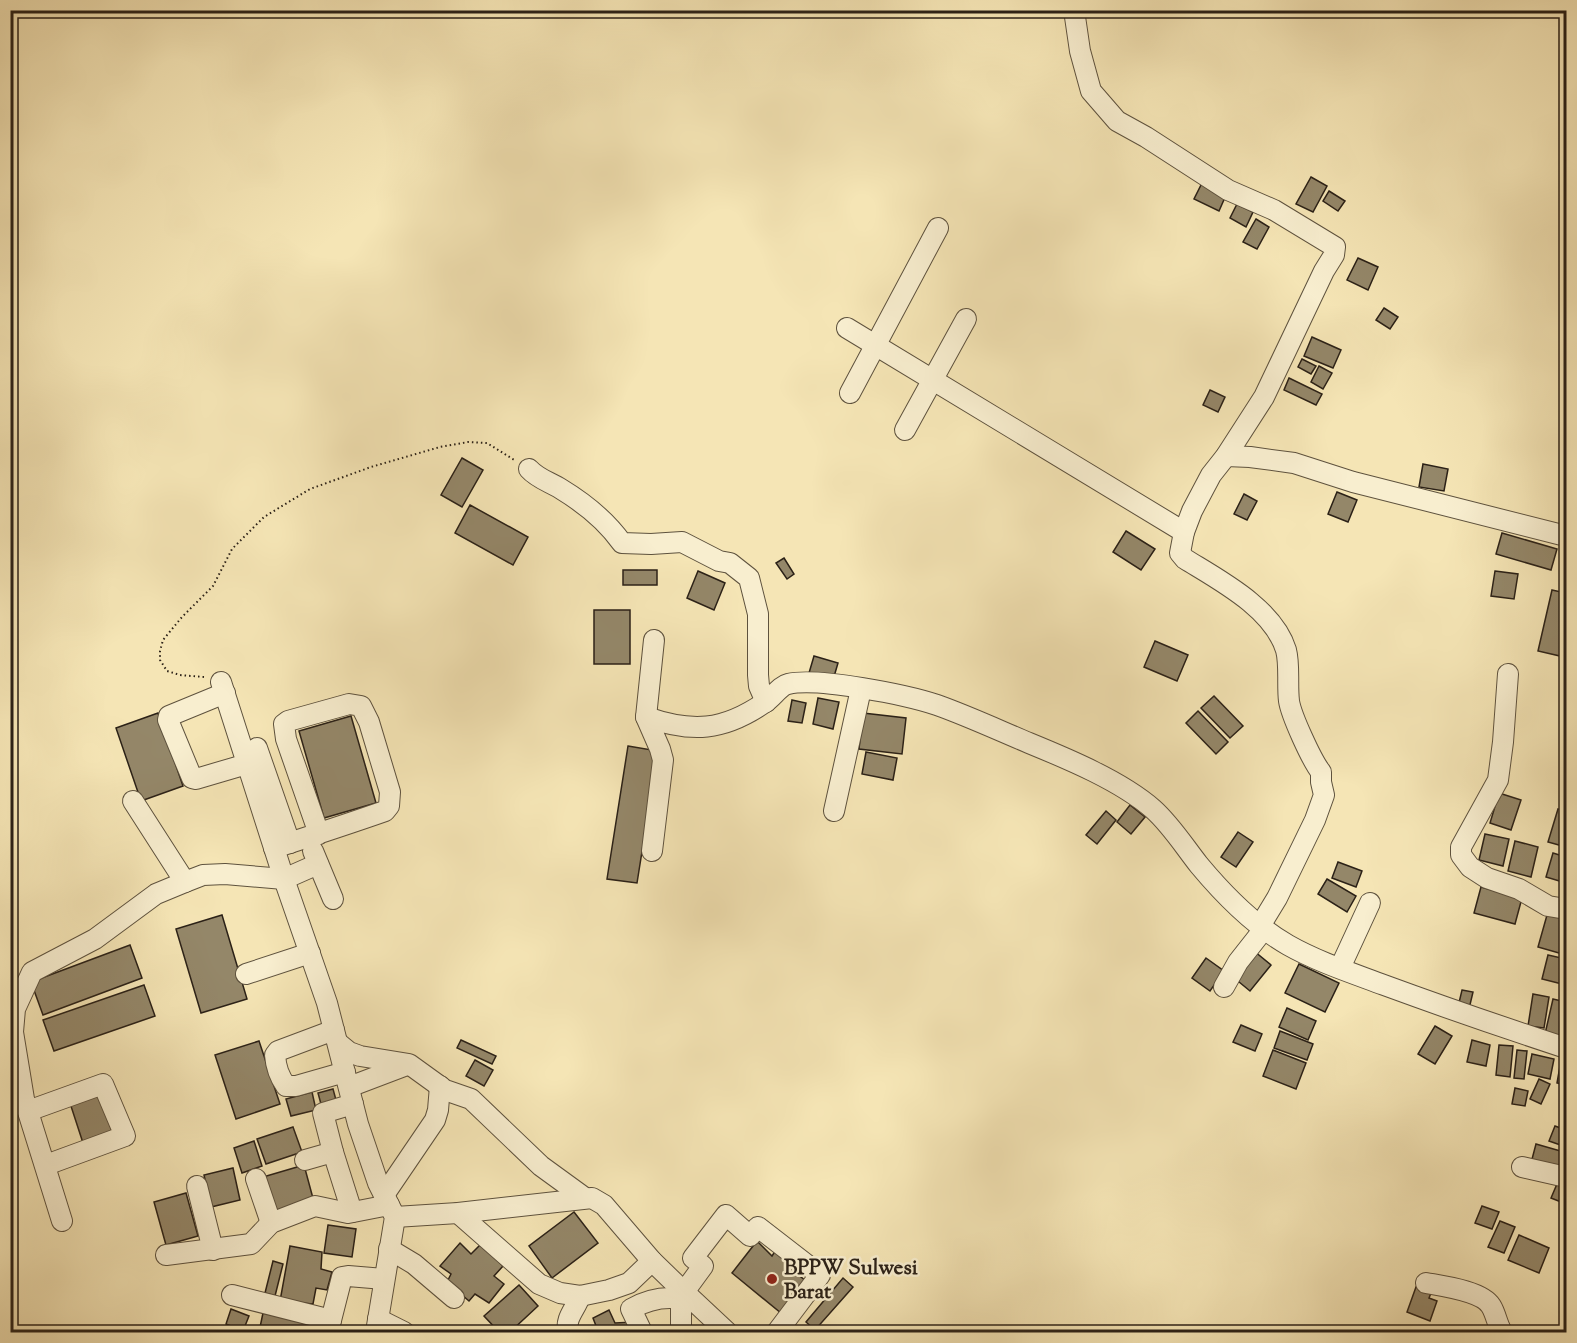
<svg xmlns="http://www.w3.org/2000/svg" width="1577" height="1343" font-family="'Sorts Mill Goudy',serif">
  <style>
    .building { fill: #948769; stroke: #2b2117; stroke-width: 1.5 }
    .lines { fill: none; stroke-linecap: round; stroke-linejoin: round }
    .minor-casing { stroke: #5e523e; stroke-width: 22 }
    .path { stroke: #2b2117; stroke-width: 2; stroke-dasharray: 1.5 3; stroke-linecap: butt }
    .minor { stroke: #f8eecf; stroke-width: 20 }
    .poi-dot { fill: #8f2418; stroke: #f8eecf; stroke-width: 2 }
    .labels { text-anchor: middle; stroke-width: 5; stroke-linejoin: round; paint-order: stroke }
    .poi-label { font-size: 21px; font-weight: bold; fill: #2b2117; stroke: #f8eecf; text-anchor: start }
  </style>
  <rect width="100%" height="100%" fill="#f5e5b5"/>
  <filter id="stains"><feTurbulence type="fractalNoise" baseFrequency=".00333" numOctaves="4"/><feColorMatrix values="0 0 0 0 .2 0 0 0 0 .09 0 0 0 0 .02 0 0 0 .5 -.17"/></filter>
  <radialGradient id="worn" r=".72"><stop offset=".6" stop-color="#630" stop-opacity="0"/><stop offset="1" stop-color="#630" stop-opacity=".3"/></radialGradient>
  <g class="building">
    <polygon points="1311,177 1327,186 1313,212 1296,204"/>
    <polygon points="1202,183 1226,195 1219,211 1194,199"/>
    <polygon points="1329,191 1345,201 1338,211 1323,201"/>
    <polygon points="1237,204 1253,212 1246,227 1230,218"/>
    <polygon points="1256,219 1269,227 1257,249 1243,242"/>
    <polygon points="1358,258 1378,267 1368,290 1347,280"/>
    <polygon points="1384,308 1398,317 1390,329 1376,320"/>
    <polygon points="1312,337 1341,350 1333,368 1304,356"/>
    <polygon points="1302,359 1316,366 1311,374 1298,367"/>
    <polygon points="1319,366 1332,373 1323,389 1311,382"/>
    <polygon points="1289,378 1322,394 1316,405 1284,390"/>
    <polygon points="1210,390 1225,397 1218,412 1203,405"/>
    <polygon points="462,458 483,470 462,507 441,495"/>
    <polygon points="1423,464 1448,469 1444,491 1419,487"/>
    <polygon points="1337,492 1357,500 1348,522 1328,514"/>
    <polygon points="1244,494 1257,501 1247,520 1234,514"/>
    <polygon points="470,505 528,537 513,565 455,533"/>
    <polygon points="1126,531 1155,549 1141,570 1113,552"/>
    <polygon points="1502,533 1557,549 1551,570 1496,554"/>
    <polygon points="784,558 794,574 787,579 776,563"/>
    <rect x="623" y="570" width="34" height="15"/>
    <polygon points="698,571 725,583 714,610 687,598"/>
    <polygon points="1495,571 1518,574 1514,599 1491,596"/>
    <polygon points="1552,590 1566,593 1566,627 1560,656 1538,651"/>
    <rect x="594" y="610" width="36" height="54"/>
    <polygon points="1155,641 1188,655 1177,681 1144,667"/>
    <polygon points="814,656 838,663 833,680 809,673"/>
    <polygon points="1214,696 1243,726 1230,738 1201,708"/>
    <polygon points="818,698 839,702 833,729 813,724"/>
    <polygon points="792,700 806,703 802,723 788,721"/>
    <polygon points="1198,711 1228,742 1216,754 1186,723"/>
    <polygon points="158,713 183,786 141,801 116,728"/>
    <polygon points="863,713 906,718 902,754 859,749"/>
    <polygon points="351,716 376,803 324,818 299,731"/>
    <polygon points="628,746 658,751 637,883 607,879"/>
    <polygon points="866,752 897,758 893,780 862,774"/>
    <polygon points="1566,778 1566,799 1560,797"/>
    <polygon points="1499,793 1521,800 1511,830 1490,823"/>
    <polygon points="1130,805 1145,817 1131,834 1117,822"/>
    <polygon points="1558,809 1566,811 1566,847 1548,842"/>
    <polygon points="1106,811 1116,820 1097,844 1086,835"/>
    <polygon points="1238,832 1253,842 1236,867 1221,857"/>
    <polygon points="1485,834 1509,839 1503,866 1479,860"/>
    <polygon points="1515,841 1538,847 1531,877 1508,871"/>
    <polygon points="1553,853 1566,857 1566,883 1546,877"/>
    <polygon points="1338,862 1362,871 1356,887 1332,878"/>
    <polygon points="1327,879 1356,896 1347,912 1318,894"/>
    <polygon points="1481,887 1522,898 1515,924 1474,913"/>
    <polygon points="1549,908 1566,914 1566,955 1538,947"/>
    <polygon points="222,915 247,999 201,1013 176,929"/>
    <polygon points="130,945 142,978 43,1015 31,982"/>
    <polygon points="1254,951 1271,965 1250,991 1233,977"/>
    <polygon points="1548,955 1566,959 1566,985 1542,979"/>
    <polygon points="1206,958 1224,971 1210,991 1192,978"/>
    <polygon points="1299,964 1339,983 1325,1012 1285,993"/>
    <polygon points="144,985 155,1016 54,1051 43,1020"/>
    <polygon points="1462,990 1473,992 1469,1009 1458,1007"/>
    <polygon points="1533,994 1549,997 1544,1028 1528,1026"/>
    <polygon points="1553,999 1566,1002 1566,1039 1545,1034"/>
    <polygon points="1287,1008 1316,1021 1308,1040 1279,1027"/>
    <polygon points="1241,1025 1262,1034 1255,1051 1233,1042"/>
    <polygon points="1435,1026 1452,1036 1435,1064 1418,1054"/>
    <polygon points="1280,1031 1313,1044 1307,1060 1274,1048"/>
    <polygon points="461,1040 496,1056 492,1064 457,1048"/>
    <polygon points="1472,1040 1490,1045 1486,1066 1467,1062"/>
    <polygon points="259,1041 280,1104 236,1119 215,1055"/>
    <polygon points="1499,1045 1513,1046 1510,1077 1496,1075"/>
    <polygon points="1273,1050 1306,1063 1296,1089 1263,1076"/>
    <polygon points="1517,1050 1527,1051 1524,1079 1514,1078"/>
    <polygon points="1532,1054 1554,1059 1550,1079 1528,1074"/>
    <polygon points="475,1060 493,1070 484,1086 466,1076"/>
    <polygon points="1560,1066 1566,1067 1566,1085 1557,1083"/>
    <polygon points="1539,1079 1550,1084 1541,1104 1530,1099"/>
    <polygon points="1515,1088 1528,1091 1525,1106 1512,1104"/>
    <polygon points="333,1089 336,1100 321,1104 318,1093"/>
    <polygon points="99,1090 114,1137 84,1146 69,1100"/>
    <polygon points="312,1092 316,1110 291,1116 286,1099"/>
    <polygon points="1555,1126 1566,1130 1566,1147 1549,1141"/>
    <polygon points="293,1127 302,1152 266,1164 257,1139"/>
    <polygon points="254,1141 262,1166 242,1173 234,1148"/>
    <polygon points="1536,1144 1564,1152 1559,1171 1531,1163"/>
    <polygon points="304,1165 314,1202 273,1213 263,1177"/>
    <polygon points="233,1168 240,1200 211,1207 204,1175"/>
    <polygon points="1557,1184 1566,1187 1566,1204 1551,1198"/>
    <polygon points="186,1193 198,1236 166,1245 154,1202"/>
    <polygon points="1482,1206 1499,1212 1492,1229 1475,1223"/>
    <polygon points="574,1212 598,1243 552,1278 529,1246"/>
    <polygon points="1500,1221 1515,1227 1504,1253 1488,1247"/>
    <polygon points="328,1225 356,1229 352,1257 324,1253"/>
    <polygon points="1519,1235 1549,1248 1539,1273 1508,1260"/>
    <polygon points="757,1241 772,1256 780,1244 803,1267 796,1273 811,1285 787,1318 732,1273"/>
    <polygon points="460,1243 471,1254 481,1244 503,1266 494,1276 504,1284 489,1303 475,1294 469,1301 447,1282 451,1274 440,1266"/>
    <polygon points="290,1246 322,1252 321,1269 332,1272 327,1290 316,1288 313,1304 280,1301"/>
    <polygon points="273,1261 283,1264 275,1296 265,1293"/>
    <polygon points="843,1278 853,1287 815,1330 806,1322"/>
    <polygon points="519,1285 538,1306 510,1332 499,1332 484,1316"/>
    <polygon points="1416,1287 1431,1293 1429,1298 1437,1301 1430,1321 1407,1312"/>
    <polygon points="231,1309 249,1316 243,1331 226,1324"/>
    <polygon points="609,1310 615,1323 634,1322 637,1332 593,1332 598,1331 593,1318"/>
    <polygon points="263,1313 318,1325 316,1332 259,1332"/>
  </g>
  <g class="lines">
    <defs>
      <g id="minor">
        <path d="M1074,10L1080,51L1091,91L1117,121L1146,137L1228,190L1274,210L1335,247L1334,255L1324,271L1264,397L1226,456L1211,475L1192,511L1184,532L1180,553L1185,559C1219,580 1273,608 1286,650C1290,665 1287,685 1289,701C1291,715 1312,761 1321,772V782L1324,795L1315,820L1277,898L1260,926"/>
        <polyline points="847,328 1184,532"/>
        <polyline points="850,393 938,228"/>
        <polyline points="905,430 966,319"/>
        <polyline points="1226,456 1250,457 1294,463 1353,482 1566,536"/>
        <path d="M529,469C538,479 550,482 561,489C584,503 607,522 622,543L651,544L682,542L719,561L730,563L749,578L758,614V675L759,686L766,702"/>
        <polyline points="1508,674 1503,742 1498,780 1461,847 1461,855 1470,867 1487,878 1519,889 1548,906 1566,909"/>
        <polyline points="221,682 284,879 327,1003 358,1124 378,1183 395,1217 376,1332"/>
        <polyline points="225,693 169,716 168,720 192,778 196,779 247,764"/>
        <polyline points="646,717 654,640"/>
        <polyline points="257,748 290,843"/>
        <polyline points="133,801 185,882"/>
        <polyline points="834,811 861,689"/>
        <path d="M274,848C311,836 348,824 385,811L389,806L390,792L369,722L361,706L349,704L288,721L284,724L286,739L319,834"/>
        <polyline points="313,851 333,899"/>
        <path d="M652,851L663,760L660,749L646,717C692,733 723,731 764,703C773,698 779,686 788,684C818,677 907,695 937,705C968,716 998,730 1029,743C1068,759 1121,781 1153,809C1171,825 1184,846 1199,865C1224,895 1253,925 1288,945C1318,962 1352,973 1384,985C1444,1007 1505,1028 1566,1048"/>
        <polyline points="1340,968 1370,903"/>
        <polyline points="246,974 310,953"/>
        <polyline points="1224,987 1238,962 1264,929"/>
        <path d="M334,1030L278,1051L275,1055C276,1068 279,1076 286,1086H296L345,1072"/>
        <polyline points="338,1043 349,1052 360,1056 409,1064 445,1090 471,1099 541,1166 585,1198"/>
        <polyline points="349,1087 407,1065"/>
        <polyline points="28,1111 103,1084 125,1136 46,1165"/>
        <polyline points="333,1152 352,1212"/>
        <polyline points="305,1160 333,1152 323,1113 353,1104"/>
        <polyline points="1522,1167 1566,1177"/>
        <polyline points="256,1179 271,1223"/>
        <polyline points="197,1186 213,1250"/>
        <polyline points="384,1195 435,1120 438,1110 440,1086"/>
        <polyline points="458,1213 539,1284 560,1293 580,1296 609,1290 629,1283 652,1261"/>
        <polyline points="395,1217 458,1213 592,1198 604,1205 652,1261 681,1289 681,1332"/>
        <polyline points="62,1221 24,1099 13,1032 15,1009 32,972 95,939 156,894 185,882 203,875 225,874 284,879 318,864"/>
        <polyline points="389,1249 414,1264 454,1298"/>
        <polyline points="166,1255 251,1244 271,1223 315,1206 348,1213 389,1205"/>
        <path d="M1426,1283C1442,1286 1482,1291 1491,1306C1496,1314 1497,1324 1502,1332"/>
        <polyline points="681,1289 727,1332"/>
        <polyline points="684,1292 703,1266 693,1258 726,1215 750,1236 758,1227 820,1275 777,1332"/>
        <polyline points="232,1295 331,1320"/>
        <polyline points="378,1319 404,1332"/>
        <polyline points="328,1332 342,1277 348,1276 384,1279"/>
        <path d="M568,1332C565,1317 576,1309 580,1296"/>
        <path d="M642,1332L631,1309C647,1300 663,1296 681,1299"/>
      </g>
    </defs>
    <use href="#minor" class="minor-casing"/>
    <polyline class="path" points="204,677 180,675 167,671 160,660 160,651 163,640 182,617 213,586 232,549 264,517 310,489 371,467 440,447 468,442 487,443 516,461"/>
    <use href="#minor" class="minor"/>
  </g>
  <circle class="poi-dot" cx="772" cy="1279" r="6"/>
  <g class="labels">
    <g class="poi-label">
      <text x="784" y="1274">BPPW Sulwesi<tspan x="784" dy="24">Barat</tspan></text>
    </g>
  </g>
  <rect width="1577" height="1343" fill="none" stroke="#f5e5b5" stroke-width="36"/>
  <rect x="12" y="12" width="1553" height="1319" fill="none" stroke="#2b2117" stroke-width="3"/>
  <rect x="18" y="18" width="1541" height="1307" fill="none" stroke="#2b2117" stroke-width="1.5"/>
  <rect width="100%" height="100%" filter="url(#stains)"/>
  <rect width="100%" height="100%" fill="url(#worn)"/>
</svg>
